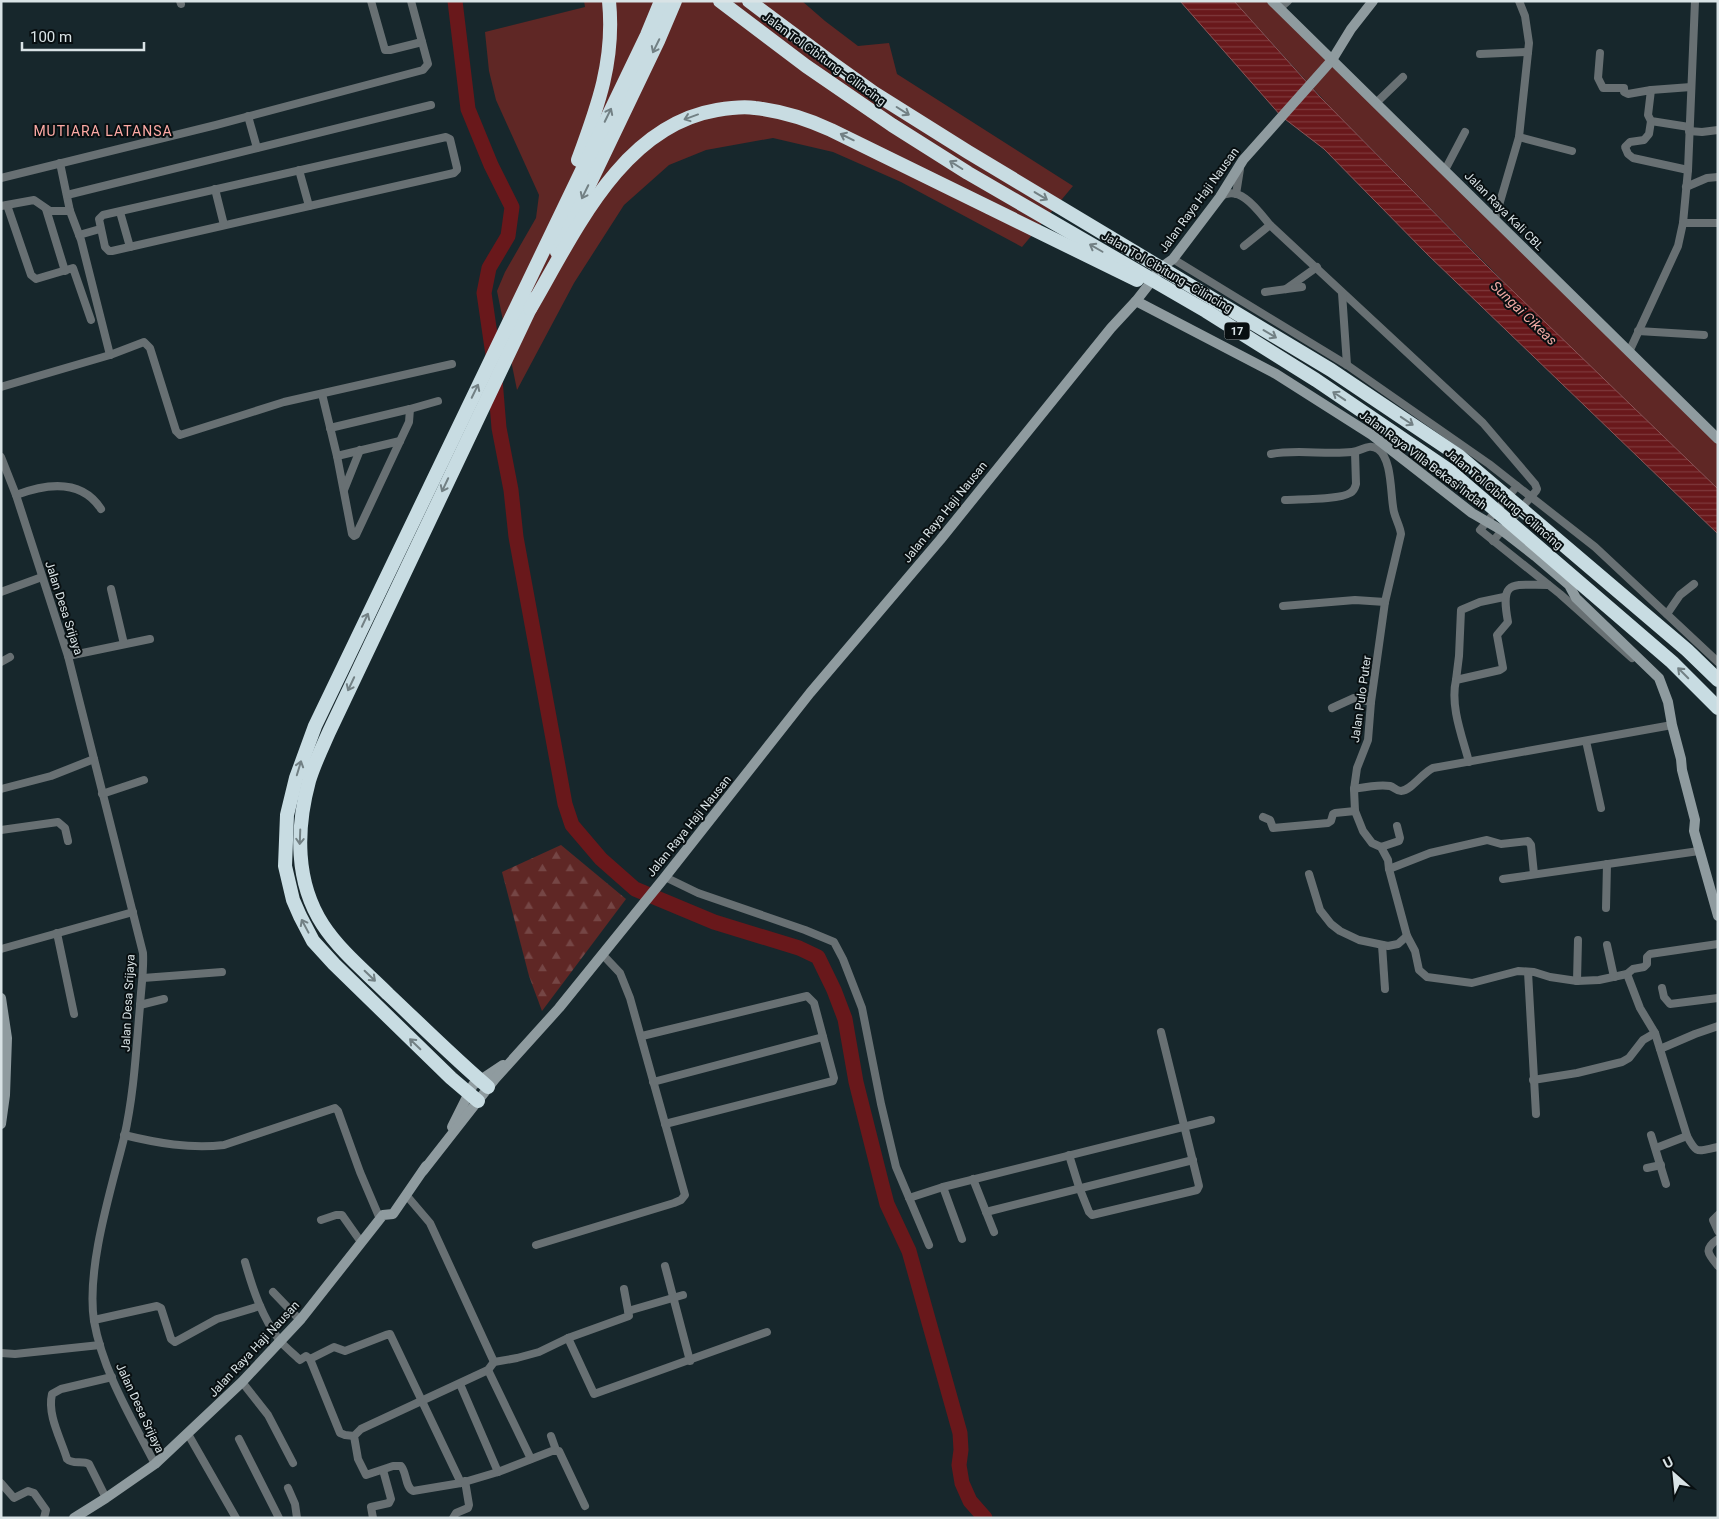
<svg xmlns="http://www.w3.org/2000/svg" width="1719" height="1519" font-family="Roboto,sans-serif">
  <style>
    .green { fill: #5f2725 }
    .forest { fill: url(#forest-firs) }
    .water { fill: url(#water-rules); stroke: #8b5558 }
    .lines { fill: none; stroke-linecap: round; stroke-linejoin: round }
    .river { stroke: #69181b; stroke-width: 15 }
    .street { stroke: #687073; stroke-width: 8 }
    .secondary { stroke: #8f9b9f; stroke-width: 10 }
    .highway { stroke: #c8dce2; stroke-width: 14 }
    .highway-bridge { stroke: #c8dce2; stroke-width: 14 }
    .oneway { stroke: #728084 }
    .labels { text-anchor: middle; stroke-width: 4; stroke-linejoin: round; paint-order: stroke }
    .shield { fill: #080f11; stroke: #9aa3a6; stroke-width: 1 }
    .shield-label { font-size: 11px; font-weight: bold; fill: #d9e3e6 }
    .street-label { font-size: 12px; fill: #d9e3e6; stroke: #080f11 }
    .neighbourhood-label { font-size: 14px; letter-spacing: 1px; fill: #feaaa5; stroke: #080f11 }
    .water-label { font-size: 14px; font-style: italic; fill: #f1a9a4; stroke: #080f11 }
  </style>
  <defs>
    <pattern id="forest-firs" width="22" height="20" patternUnits="userSpaceOnUse" patternTransform="scale(1.25)"><rect width="22" height="20" fill="#5f2725"/><path d="M5 1l3.5 6h-7zM16 11l3.5 6h-7z" fill="#754645"/></pattern>
    <pattern id="water-rules" width="6" height="5" patternUnits="userSpaceOnUse" patternTransform="scale(1.25)"><rect width="6" height="5" fill="#69181b"/><path d="M0 2.5h6" fill="none" stroke="#7e393c"/></pattern>
  </defs>
  <rect width="100%" height="100%" fill="#17272c"/>
  <g class="green">
    <polygon points="584,1 802,1 825,21 858,46 889,43 897,74 1073,186 1022,247 901,182 833,152 773,138 706,150 669,165 624,205 574,283 517,390 497,291 505,272 536,218 539,195 496,100 489,71 485,32 585,7"/>
    <polygon points="1234,1 1271,1 1718,439 1718,489 1527,305 1332,109"/>
  </g>
  <polygon class="forest" points="561,845 626,899 542,1011 529,976 502,872"/>
  <polygon class="water" points="1180,1 1234,1 1320,97 1489,268 1718,489 1718,534 1428,255 1324,149 1281,116"/>
  <g class="lines">
    <polyline class="river" points="455,1 468,109 491,165 512,207 508,236 489,268 484,293 493,355 499,428 511,490 516,537 565,804 572,825 601,859 635,889 714,922 799,948 818,957 834,990 845,1019 856,1082 882,1185 887,1204 909,1251 960,1433 961,1450 959,1465 962,1483 970,1501 985,1518"/>
    <g class="street">
      <polyline points="180,1 181,4"/>
      <polyline points="371,1 385,50 390,50 422,42"/>
      <polyline points="1280,8 1288,1"/>
      <polyline points="1600,53 1598,78 1603,88 1624,88 1624,92 1628,94 1651,90 1648,115 1651,121 1689,127"/>
      <polyline points="1480,54 1528,52"/>
      <polyline points="1651,90 1691,87"/>
      <polyline points="1376,103 1403,77"/>
      <polyline points="248,116 257,148"/>
      <polyline points="1651,121 1649,134 1644,140 1630,142 1625,147 1628,154 1633,158 1688,170"/>
      <polyline points="1689,131 1702,132 1718,130"/>
      <polygon points="446,137 450,139 457,168 457,170 454,173 112,251 109,251 105,247 99,219 103,215"/>
      <polyline points="1519,137 1572,151"/>
      <polyline points="60,163 70,211 81,240 110,355"/>
      <polyline points="299,170 309,206"/>
      <polyline points="1445,170 1465,132"/>
      <polyline points="1,178 216,125 423,70 428,64 411,1"/>
      <polyline points="1686,187 1707,178 1718,177"/>
      <polyline points="215,189 224,225"/>
      <polyline points="1236,194 1240,169"/>
      <polyline points="67,195 431,105"/>
      <path d="M1220,197C1240,183 1259,212 1270,225L1483,423L1535,484L1537,489L1536,491L1493,541"/>
      <polyline points="7,205 31,275 36,279 73,268 91,320"/>
      <polyline points="1,206 34,200 50,211 70,211"/>
      <polyline points="46,209 65,271"/>
      <polyline points="120,212 130,247"/>
      <polyline points="1495,219 1519,137 1529,43 1525,16 1519,1"/>
      <polyline points="1683,223 1718,223"/>
      <polyline points="79,235 100,229"/>
      <polyline points="1244,246 1270,225"/>
      <polyline points="1173,259 1347,365 1489,464 1595,547 1718,662"/>
      <polyline points="1286,289 1317,267"/>
      <polyline points="1265,292 1302,287"/>
      <polyline points="1342,293 1347,365"/>
      <polyline points="1638,331 1704,335"/>
      <polyline points="1629,352 1678,246 1683,223 1688,170 1695,1"/>
      <polyline points="1,387 110,355 144,342 150,348 176,431 180,435 284,402 452,364"/>
      <polyline points="322,394 337,456 352,534 354,536 356,535 409,422 410,409"/>
      <polyline points="330,428 410,409 438,401"/>
      <path d="M1271,454C1297,449 1326,455 1352,452C1362,451 1368,443 1378,449C1393,460 1390,496 1394,512C1396,520 1400,526 1401,534L1385,602L1371,702L1368,740L1357,768L1354,789L1355,811L1363,831L1372,843L1381,847L1388,860L1389,869L1407,936L1415,951L1419,970L1427,977L1472,983L1518,971L1534,972L1550,977L1577,981L1599,980L1627,974L1633,969L1644,967L1647,964V957L1650,954L1718,944"/>
      <polyline points="337,456 400,441"/>
      <path d="M1,457L16,495L68,656L143,953C144,971 141,988 140,1006C136,1051 134,1094 124,1138C111,1190 86,1268 94,1321C103,1372 132,1419 155,1464"/>
      <polyline points="1517,486 1480,530 1560,594 1632,658"/>
      <polyline points="344,490 360,450"/>
      <path d="M16,495C45,484 81,478 101,509"/>
      <path d="M1285,500C1299,499 1339,500 1350,493C1354,491 1355,488 1356,484L1355,452"/>
      <polyline points="111,589 124,644"/>
      <polyline points="1,592 42,577"/>
      <polyline points="1283,606 1355,600 1385,602"/>
      <polyline points="1667,614 1680,595 1694,584"/>
      <polyline points="68,656 150,639"/>
      <polyline points="1,662 10,657"/>
      <polyline points="1456,680 1459,656 1461,610 1480,602 1504,597"/>
      <polyline points="1332,708 1354,698 1371,702"/>
      <polyline points="1586,741 1601,808"/>
      <path d="M1469,762C1462,736 1450,706 1456,680L1500,670L1503,668L1497,635L1508,622C1500,579 1511,585 1548,585"/>
      <polyline points="1,789 51,776 94,759"/>
      <path d="M1354,789C1365,787 1379,784 1390,786C1394,787 1396,791 1401,791C1412,790 1422,773 1433,768L1672,725"/>
      <polyline points="102,794 144,780"/>
      <polyline points="1263,817 1270,820 1273,828 1328,823 1331,821 1333,814 1335,813 1355,811"/>
      <polyline points="1,830 58,822 65,828 68,841"/>
      <polyline points="1381,847 1399,841 1400,838 1397,826"/>
      <polyline points="1389,869 1430,853 1487,840 1501,844 1528,841 1531,845 1534,874"/>
      <polyline points="1309,874 1320,910 1331,924 1340,931 1359,940 1388,946 1398,944 1407,936"/>
      <polyline points="665,877 698,893 805,930 834,942 843,959 862,1008 881,1104 896,1167 929,1245"/>
      <polyline points="1503,879 1699,851"/>
      <polyline points="1606,908 1607,864"/>
      <polyline points="57,933 74,1014"/>
      <polyline points="1382,945 1385,989"/>
      <polyline points="1607,945 1614,977"/>
      <polyline points="1,949 133,912"/>
      <polyline points="1528,972 1536,1114"/>
      <path d="M1627,974L1640,1008L1655,1033L1687,1136C1697,1155 1697,1151 1718,1147"/>
      <polyline points="143,978 222,972"/>
      <polyline points="1577,981 1578,940"/>
      <polyline points="1662,988 1664,997 1670,1004 1718,998"/>
      <polyline points="140,1005 164,999"/>
      <polyline points="642,1036 807,996 814,1003 834,1078 833,1081 665,1124"/>
      <polyline points="1660,1049 1695,1034 1718,1026"/>
      <polyline points="1533,1080 1577,1073 1622,1062 1629,1058 1643,1040 1655,1033"/>
      <polyline points="653,1082 823,1037"/>
      <path d="M124,1135C157,1143 190,1149 224,1145L335,1108L338,1111L360,1172L380,1219"/>
      <polyline points="1651,1135 1666,1184"/>
      <polyline points="1656,1148 1687,1136"/>
      <polyline points="1069,1155 1079,1187 1089,1212 1092,1215 1197,1190 1199,1186 1161,1032"/>
      <polyline points="1647,1168 1661,1165"/>
      <polyline points="973,1179 994,1232"/>
      <polyline points="943,1187 962,1239"/>
      <polyline points="407,1196 430,1223 494,1362"/>
      <polyline points="909,1198 943,1187 1211,1120"/>
      <polyline points="986,1212 1193,1160"/>
      <polyline points="1718,1215 1713,1220 1718,1231"/>
      <polyline points="321,1220 336,1215 342,1215 361,1242"/>
      <path d="M1718,1239C1703,1249 1708,1254 1718,1266"/>
      <polyline points="536,1245 674,1203 681,1200 685,1195 630,998 620,973 602,954"/>
      <path d="M245,1262C253,1290 262,1317 280,1341C286,1348 294,1354 300,1360L306,1356L310,1359L340,1433L345,1435L354,1436"/>
      <polyline points="665,1266 690,1361"/>
      <polyline points="273,1292 296,1316 301,1319"/>
      <polyline points="628,1311 683,1295"/>
      <polyline points="94,1320 157,1306 161,1308 171,1339 175,1342 217,1319 260,1306"/>
      <polyline points="568,1338 594,1394 767,1332"/>
      <polyline points="1,1353 15,1354 100,1345"/>
      <polyline points="310,1359 334,1347 345,1351 386,1335 390,1334 461,1483"/>
      <polyline points="488,1370 531,1459"/>
      <polyline points="242,1382 268,1415 293,1463"/>
      <polyline points="460,1384 498,1472"/>
      <polyline points="188,1434 236,1518"/>
      <polyline points="551,1436 556,1450"/>
      <polyline points="239,1439 279,1518"/>
      <polyline points="1,1483 14,1498 28,1491 34,1493 46,1510 44,1518"/>
      <polyline points="288,1488 295,1504 297,1518"/>
      <path d="M106,1498L89,1464C82,1460 73,1465 67,1459C61,1439 47,1415 52,1394L61,1389L112,1377"/>
      <path d="M585,1506L559,1451H552L498,1472L461,1483L413,1491C405,1487 407,1473 401,1466H393L366,1475L358,1459L354,1436L361,1429L488,1370L494,1362L517,1358L539,1352L568,1338L629,1316L624,1289"/>
      <polyline points="373,1518 371,1507 389,1503 391,1499 383,1470"/>
      <polyline points="453,1518 456,1513 468,1508 469,1505 465,1481"/>
    </g>
    <g class="secondary">
      <polyline points="1272,1 1718,439"/>
      <polyline points="1136,301 1276,374 1372,435 1472,513 1503,531 1535,556 1569,585 1576,598 1659,678 1668,702 1672,725 1681,759 1682,770 1695,820 1694,831 1718,916"/>
      <polyline points="1,998 7,1038 5,1095 1,1124"/>
      <polyline points="452,1127 473,1085 503,1065"/>
      <polyline points="423,1171 495,1079 559,1008 665,877 810,693 940,540 1111,328 1136,301 1154,278 1159,269 1173,259 1220,197 1243,160 1332,60 1351,29 1373,1"/>
      <polyline points="74,1518 106,1498 155,1464 242,1382 301,1319 383,1215 393,1214 426,1166"/>
    </g>
    <g class="highway">
      <path d="M578,160C598,106 615,60 609,1"/>
      <polyline points="557,252 658,41 675,1"/>
      <path d="M488,1087C454,1058 421,1025 388,994C366,972 340,951 323,925C295,882 296,829 309,781C314,764 322,748 329,732L535,298"/>
      <polyline points="478,1101 451,1078 334,964 313,941 300,916 293,900 285,866 287,815 296,778 315,726 647,35 661,1"/>
    </g>
    <g class="highway-bridge">
      <polyline points="720,1 806,66 892,125 968,173 1206,311 1316,380 1450,471 1672,662 1718,708"/>
      <polyline points="749,1 835,65 874,93 968,152 1331,370 1459,456 1687,650 1718,680"/>
      <path d="M530,309C574,234 621,126 717,110C729,108 742,106 755,108C781,111 807,119 831,130L1137,280"/>
    </g>
  </g>
  <defs><path id="oneway-shaft" d="M-6 0H5M1.5-3L5.5 0L1.5 3" fill="none" stroke-width="1.6" stroke-linecap="round" stroke-linejoin="round" transform="scale(1.25)"/></defs>
  <g class="oneway">
    <use href="#oneway-shaft" transform="translate(656 46) rotate(116)"/>
    <use href="#oneway-shaft" transform="translate(903 111) rotate(32)"/>
    <use href="#oneway-shaft" transform="translate(608 115) rotate(-64)"/>
    <use href="#oneway-shaft" transform="translate(691 117) rotate(160)"/>
    <use href="#oneway-shaft" transform="translate(847 137) rotate(-154)"/>
    <use href="#oneway-shaft" transform="translate(956 165) rotate(-148)"/>
    <use href="#oneway-shaft" transform="translate(585 192) rotate(116)"/>
    <use href="#oneway-shaft" transform="translate(1041 196) rotate(31)"/>
    <use href="#oneway-shaft" transform="translate(1096 248) rotate(-150)"/>
    <use href="#oneway-shaft" transform="translate(1270 334) rotate(31)"/>
    <use href="#oneway-shaft" transform="translate(475 391) rotate(-64)"/>
    <use href="#oneway-shaft" transform="translate(1339 396) rotate(-146)"/>
    <use href="#oneway-shaft" transform="translate(1407 421) rotate(34)"/>
    <use href="#oneway-shaft" transform="translate(445 485) rotate(115)"/>
    <use href="#oneway-shaft" transform="translate(365 620) rotate(-65)"/>
    <use href="#oneway-shaft" transform="translate(1683 673) rotate(-135)"/>
    <use href="#oneway-shaft" transform="translate(351 684) rotate(115)"/>
    <use href="#oneway-shaft" transform="translate(299 768) rotate(-73)"/>
    <use href="#oneway-shaft" transform="translate(300 837) rotate(92)"/>
    <use href="#oneway-shaft" transform="translate(305 926) rotate(-118)"/>
    <use href="#oneway-shaft" transform="translate(370 976) rotate(44)"/>
    <use href="#oneway-shaft" transform="translate(415 1044) rotate(-136)"/>
  </g>
  <g class="labels">
    <rect class="shield" x="1224.5" y="322.5" width="25" height="17" rx="4"/>
    <g class="shield-label">
      <text x="1237" y="335">17</text>
    </g>
    <g class="street-label">
      <text transform="translate(824 59) rotate(36)" y="4">Jalan Tol Cibitung–Cilincing</text>
      <text transform="translate(1199 200) rotate(-54)" y="4">Jalan Raya Haji Nausan</text>
      <text transform="translate(1504 211) rotate(45)" y="4">Jalan Raya Kali CBL</text>
      <text transform="translate(1167 272) rotate(30)" y="4">Jalan Tol Cibitung–Cilincing</text>
      <text transform="translate(1423 460) rotate(37)" y="4">Jalan Raya Villa Bekasi Indah</text>
      <text transform="translate(1504 499) rotate(40)" y="4">Jalan Tol Cibitung–Cilincing</text>
      <text transform="translate(945 512) rotate(-51)" y="4">Jalan Raya Haji Nausan</text>
      <text transform="translate(64 608) rotate(72)" y="4">Jalan Desa Srijaya</text>
      <text transform="translate(1361 699) rotate(-82)" y="4">Jalan Pulo Puter</text>
      <text transform="translate(689 826) rotate(-51)" y="4">Jalan Raya Haji Nausan</text>
      <text transform="translate(128 1003) rotate(-87)" y="4">Jalan Desa Srijaya</text>
      <text transform="translate(254 1349) rotate(-47)" y="4">Jalan Raya Haji Nausan</text>
      <text transform="translate(140 1408) rotate(65)" y="4">Jalan Desa Srijaya</text>
    </g>
    <g class="neighbourhood-label">
      <text x="103" y="136">MUTIARA LATANSA</text>
    </g>
    <g class="water-label">
      <text transform="translate(1524 313) rotate(44)" y="5">Sungai Cikeas</text>
    </g>
  </g>
  <rect width="1719" height="1519" fill="none" stroke="#d9e3e6" stroke-width="5"/>
  <g transform="translate(1674 1474) rotate(333)" stroke="#080f11" stroke-width="4" paint-order="stroke">
  <path d="M0-4L9 19L0 12L-9 19Z" fill="#d9e3e6"/>
  <text y="-8" font-size="14" font-weight="bold" text-anchor="middle" fill="#d9e3e6">U</text>
  </g>
  <path d="M22 42v8h122v-8" fill="none" stroke="#d9e3e6" stroke-width="2.5"/>
  <text x="30" y="42" font-size="15" fill="#d9e3e6" stroke="#080f11" stroke-width="4" paint-order="stroke">100 m</text>
</svg>
